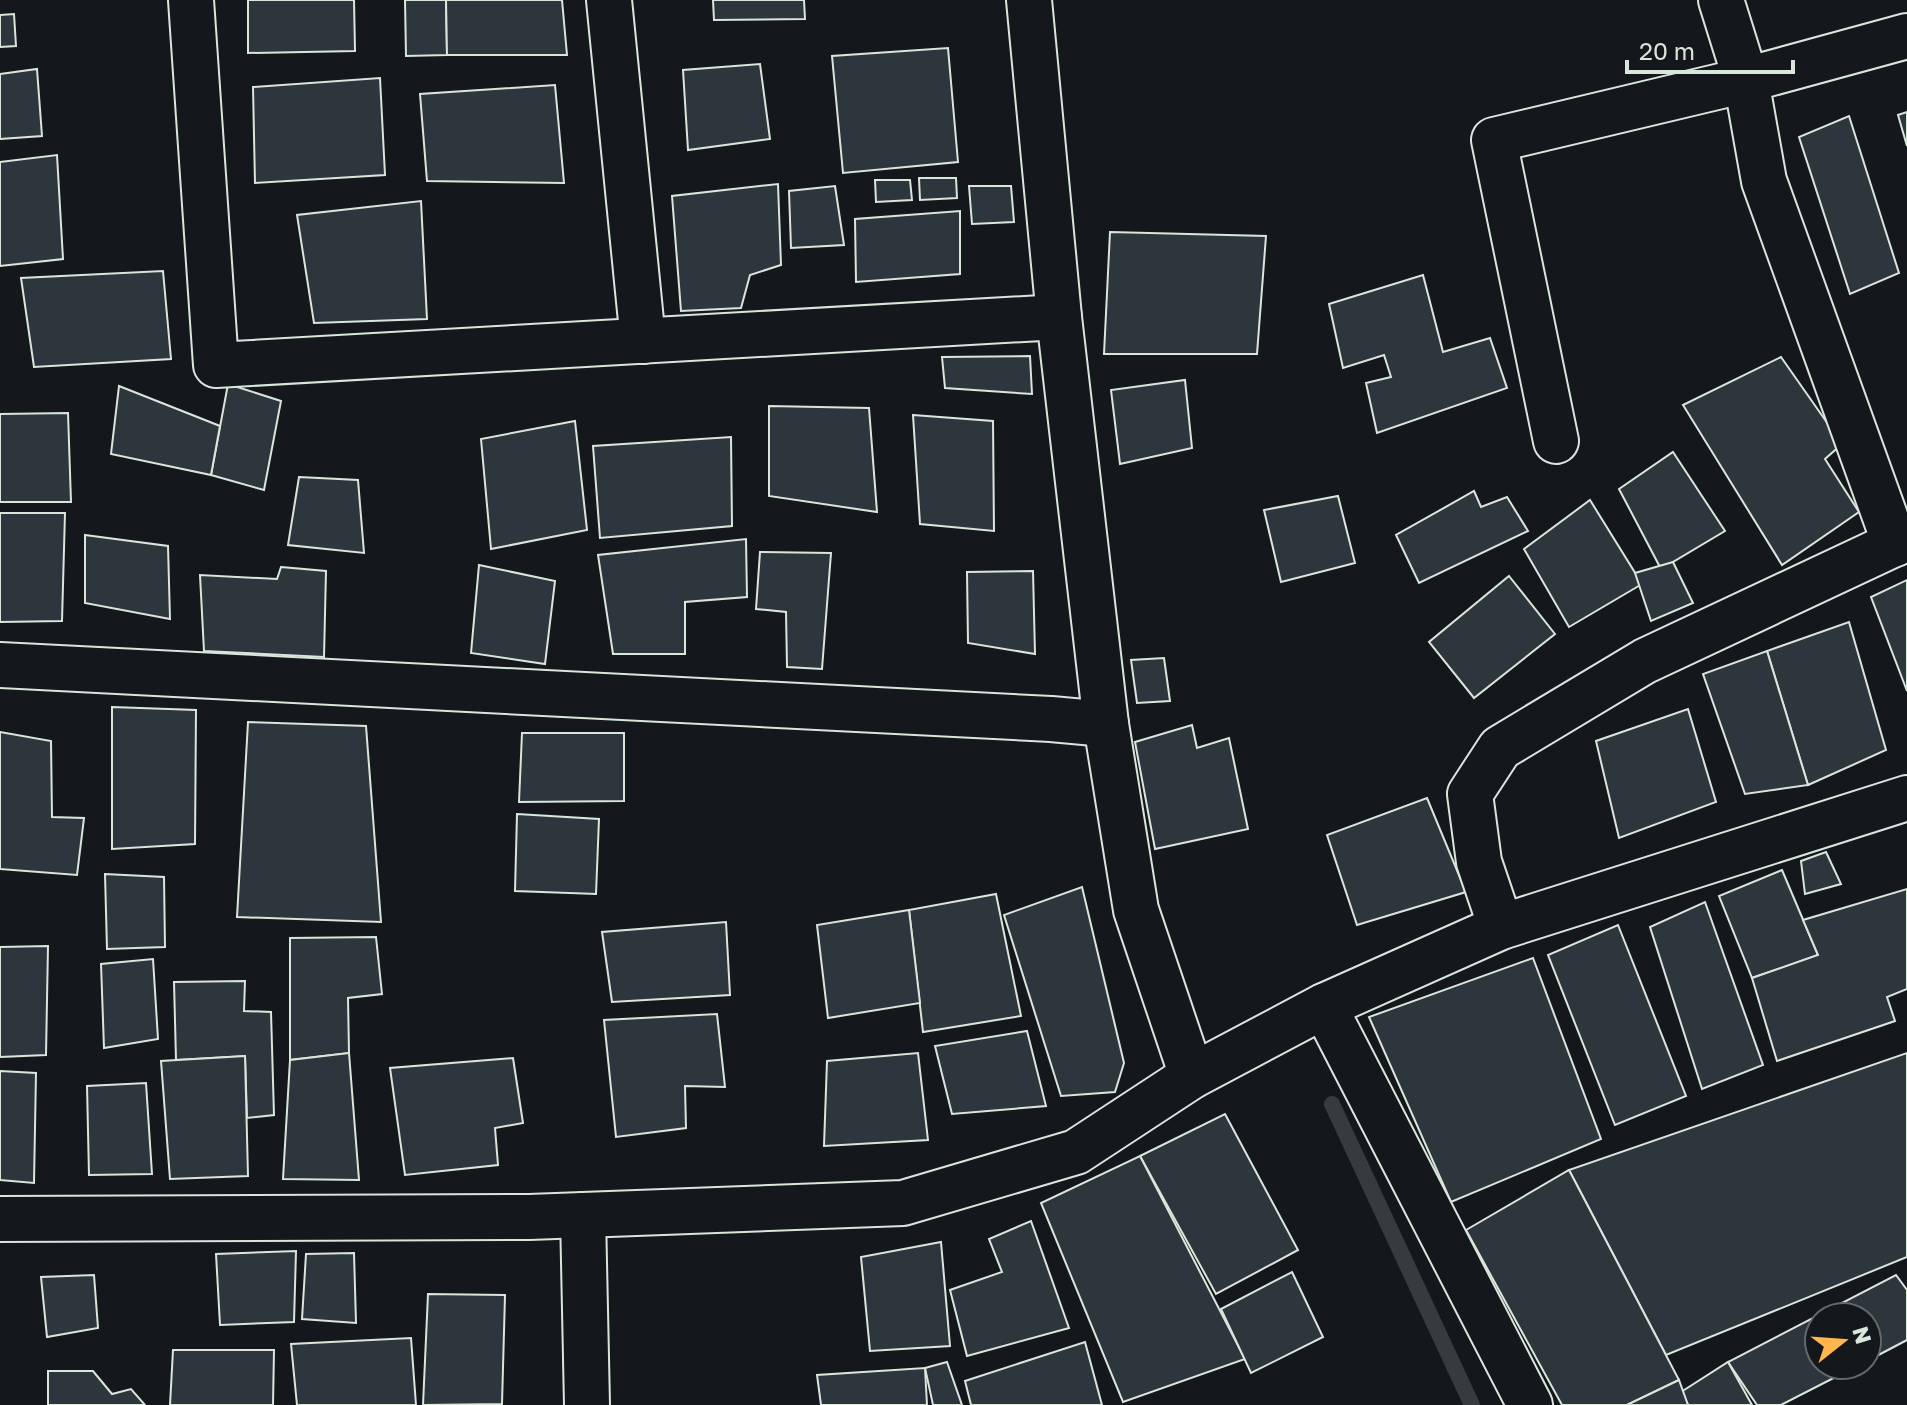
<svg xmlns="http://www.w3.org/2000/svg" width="1907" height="1405" font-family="'Golos Text',sans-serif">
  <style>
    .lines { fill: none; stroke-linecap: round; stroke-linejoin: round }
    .stream { stroke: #363b3e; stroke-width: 16 }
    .building { fill: #2c363c; stroke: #d8e6dc; stroke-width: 2 }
    .minor-casing { stroke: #d8e6dc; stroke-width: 48 }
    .minor { stroke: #14181c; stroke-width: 44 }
  </style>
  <rect width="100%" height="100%" fill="#14181c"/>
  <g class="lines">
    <polyline class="stream" points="1332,1104 1472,1405"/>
  </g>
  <g class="building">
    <polygon points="248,0 354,0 355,51 248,53"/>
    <polygon points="405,0 446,0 447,55 406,56"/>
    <polygon points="446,0 562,0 567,55 447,55"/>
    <polygon points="713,0 804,0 805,19 714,20"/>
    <polygon points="14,14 16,46 0,47 0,15"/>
    <polygon points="948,48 958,162 843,173 832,56"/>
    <polygon points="760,64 770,139 688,150 683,70"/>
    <polygon points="37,69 42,136 0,139 0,74"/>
    <polygon points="380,78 385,175 255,183 253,87"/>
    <polygon points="555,85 564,183 427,181 420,94"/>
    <polygon points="1907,112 1907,146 1898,115"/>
    <polygon points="1849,116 1899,273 1850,294 1799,137"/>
    <polygon points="57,155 63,259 0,266 0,162"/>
    <polygon points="919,178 956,178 957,198 920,200"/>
    <polygon points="875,180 910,180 912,200 876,202"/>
    <polygon points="778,184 781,265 750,275 741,308 681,311 672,196"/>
    <polygon points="835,186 844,245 791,248 789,191"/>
    <polygon points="969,186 1011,186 1014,222 972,224"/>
    <polygon points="421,201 427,319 314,323 297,215"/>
    <polygon points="960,211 960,274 856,282 855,219"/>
    <polygon points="1110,232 1266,236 1257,354 1104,354"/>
    <polygon points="163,271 171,359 34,367 21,278"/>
    <polygon points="1423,275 1443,352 1490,338 1507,388 1377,433 1366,383 1391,377 1384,355 1343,368 1329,304"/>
    <polygon points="1030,356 1032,394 945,388 942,357"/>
    <polygon points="1781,357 1842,444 1825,459 1859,512 1782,565 1683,405"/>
    <polygon points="1185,380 1192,448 1120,464 1111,390"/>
    <polygon points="228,384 281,401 264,490 211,475"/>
    <polygon points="119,386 220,426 211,475 111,454"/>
    <polygon points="769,406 869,408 877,512 769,496"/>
    <polygon points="68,413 71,502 0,502 0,414"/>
    <polygon points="913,415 993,421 994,531 920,524"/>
    <polygon points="575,421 587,530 491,549 481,439"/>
    <polygon points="731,437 732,526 600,538 593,446"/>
    <polygon points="1673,452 1725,531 1661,569 1619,489"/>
    <polygon points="299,477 358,480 364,553 288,545"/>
    <polygon points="1474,491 1481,507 1507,497 1528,531 1419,583 1396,535"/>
    <polygon points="1338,496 1355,563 1281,582 1264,510"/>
    <polygon points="1590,500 1642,584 1569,627 1524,549"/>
    <polygon points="0,513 65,513 62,621 0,622"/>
    <polygon points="85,535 168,546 170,619 85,603"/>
    <polygon points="746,539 747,597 685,602 685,654 613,654 598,555"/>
    <polygon points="760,552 831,553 822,669 787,667 786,612 756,609"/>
    <polygon points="1673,562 1693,603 1651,621 1635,573"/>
    <polygon points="479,565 555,581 545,664 471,653"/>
    <polygon points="281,567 326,571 324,657 204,651 200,575 277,579"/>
    <polygon points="1033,571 1035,654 968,643 967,572"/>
    <polygon points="1509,576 1555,634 1474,698 1429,642"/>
    <polygon points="1907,580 1907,691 1871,597"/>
    <polygon points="1849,622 1886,750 1808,785 1767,651"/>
    <polygon points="1767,651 1808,785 1745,794 1703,674"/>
    <polygon points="1164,658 1170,701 1137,703 1131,660"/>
    <polygon points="112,707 196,710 195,844 112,849"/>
    <polygon points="1688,709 1716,802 1619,838 1596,741"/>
    <polygon points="248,722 366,726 381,922 237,917"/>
    <polygon points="1192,725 1197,748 1229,738 1248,829 1155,849 1135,742"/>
    <polygon points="0,732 51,741 52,817 84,818 77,875 0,869"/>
    <polygon points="522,733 624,733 624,801 519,802"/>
    <polygon points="1427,798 1466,892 1357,925 1327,835"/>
    <polygon points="517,814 599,819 596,894 515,891"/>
    <polygon points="1826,852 1841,884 1805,894 1801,861"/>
    <polygon points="1782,870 1818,955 1752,978 1719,896"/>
    <polygon points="105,874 164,877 165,947 107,949"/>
    <polygon points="1082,887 1124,1063 1115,1092 1061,1096 1004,915"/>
    <polygon points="1907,889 1907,989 1887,997 1895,1021 1777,1061 1752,978 1818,955 1803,920"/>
    <polygon points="996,894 1021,1016 923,1032 909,910"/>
    <polygon points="1705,902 1763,1065 1702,1089 1650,927"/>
    <polygon points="909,910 920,1003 828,1018 817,925"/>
    <polygon points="726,922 730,995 612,1002 602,932"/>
    <polygon points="1618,925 1686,1096 1615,1125 1548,955"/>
    <polygon points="376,937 382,994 348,998 349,1053 290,1060 290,938"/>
    <polygon points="48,946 46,1055 0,1057 0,947"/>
    <polygon points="1533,958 1601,1139 1451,1202 1369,1017"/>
    <polygon points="153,959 158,1039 104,1048 101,964"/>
    <polygon points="245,981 244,1011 271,1012 274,1115 247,1118 245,1056 176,1060 174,982"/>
    <polygon points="717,1014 725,1087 685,1086 686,1128 616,1137 604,1020"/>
    <polygon points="1027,1031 1046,1106 952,1114 935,1046"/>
    <polygon points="349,1053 359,1180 283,1179 290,1060"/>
    <polygon points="918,1053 928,1140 824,1146 827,1061"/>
    <polygon points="1907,1053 1907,1257 1666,1355 1569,1170"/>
    <polygon points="245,1056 248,1176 170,1179 161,1061"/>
    <polygon points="513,1058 523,1123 495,1128 498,1165 405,1175 390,1068"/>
    <polygon points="0,1071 36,1073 34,1183 0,1180"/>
    <polygon points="146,1083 152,1174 89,1175 87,1086"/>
    <polygon points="1225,1114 1298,1250 1216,1294 1140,1156"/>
    <polygon points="1140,1156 1245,1359 1123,1402 1041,1203"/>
    <polygon points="1569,1170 1679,1380 1627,1405 1562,1405 1466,1230"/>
    <polygon points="1031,1221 1069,1328 967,1356 950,1290 1002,1272 989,1239"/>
    <polygon points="941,1242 950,1346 870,1351 861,1257"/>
    <polygon points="296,1251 294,1322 220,1325 216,1254"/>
    <polygon points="354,1253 356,1323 302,1319 306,1254"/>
    <polygon points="1292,1272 1323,1337 1251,1373 1221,1309"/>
    <polygon points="94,1275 98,1328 47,1337 41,1277"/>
    <polygon points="1896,1275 1907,1290 1907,1340 1867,1361 1867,1317 1819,1317 1819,1365 1859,1365 1781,1405 1757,1405 1728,1362"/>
    <polygon points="428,1294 505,1295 502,1404 423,1405"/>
    <polygon points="411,1338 416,1405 297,1405 291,1344"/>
    <polygon points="1085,1342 1102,1405 971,1405 965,1381"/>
    <polygon points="173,1350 274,1350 273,1405 170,1405"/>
    <polygon points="947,1362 962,1405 933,1405 925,1368"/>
    <polygon points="1728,1362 1752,1405 1688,1405 1681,1392"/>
    <polygon points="925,1368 927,1405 821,1405 817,1375"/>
    <polygon points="48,1371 93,1371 112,1394 131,1389 145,1405 48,1405"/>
    <polygon points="1679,1380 1688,1405 1627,1405"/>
  </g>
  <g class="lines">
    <defs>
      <g id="minor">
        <polyline points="191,0 216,365 1059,317"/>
        <polyline points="609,0 643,341"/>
        <polyline points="1029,0 1059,317 1106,724 1136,910 1192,1076"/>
        <polyline points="1721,0 1746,80 1764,181 1895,544"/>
        <polyline points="1556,441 1494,140 1746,80 1907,36"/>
        <polyline points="0,665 1051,719 1106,724"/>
        <polyline points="1501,927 1479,862 1470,794 1500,748 1645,661 1907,538"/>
        <polyline points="1324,1006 1530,1405"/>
        <polyline points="583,1215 587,1405"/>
        <polyline points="0,1219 529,1217 903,1203 1076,1152 1192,1076 1324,1006 1501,927 1907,798"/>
      </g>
    </defs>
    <use href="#minor" class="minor-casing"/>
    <use href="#minor" class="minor"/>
  </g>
  <g transform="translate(1843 1341) rotate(73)"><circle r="38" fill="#14181c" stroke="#626a69" stroke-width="2"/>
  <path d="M0-6L14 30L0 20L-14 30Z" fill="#ffb74d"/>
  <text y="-12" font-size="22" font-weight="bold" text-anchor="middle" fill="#d8e6dc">N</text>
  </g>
  <path d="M1627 60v12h166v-12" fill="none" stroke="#d8e6dc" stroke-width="4"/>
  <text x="1639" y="60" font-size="24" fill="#d8e6dc" stroke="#14181c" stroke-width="6" paint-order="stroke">20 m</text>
</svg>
